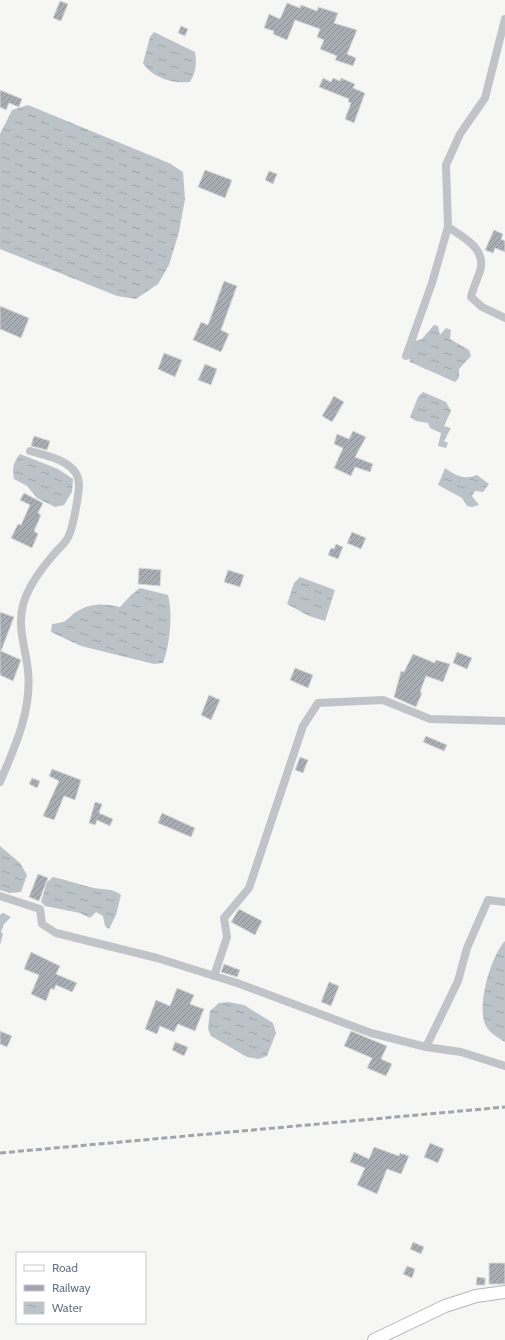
<svg xmlns="http://www.w3.org/2000/svg" width="505" height="1340" font-family="Cabin,sans-serif">
  <style>
    .water { fill: url(#water-ripples) }
    .building { fill: url(#building-hatch); stroke: #d8d8d6 }
    .lines { fill: none; stroke-linecap: round; stroke-linejoin: round }
    .secondary-casing { stroke: #b3b7bb; stroke-width: 14 }
    .minor { stroke: #c0c3c7; stroke-width: 8 }
    .secondary { stroke: #fff; stroke-width: 12 }
    .rail { stroke: #a0a5ab; stroke-width: 3; stroke-dasharray: 6 3; stroke-linecap: butt }
  </style>
  <defs>
    <pattern id="water-ripples" width="26" height="14" patternUnits="userSpaceOnUse"><rect width="26" height="14" fill="#bbc3c9"/><path d="M2 4q2-2 4 0t4 0M15 11q2-2 4 0t4 0" fill="none" stroke="#9ca3a9"/></pattern>
    <pattern id="building-hatch" width="6" height="6" patternUnits="userSpaceOnUse"><rect width="6" height="6" fill="#a8aeb4"/><path d="M-1 1l2-2M0 6l6-6M5 7l2-2" fill="none" stroke="#8d9298"/></pattern>
  </defs>
  <rect width="100%" height="100%" fill="#f6f6f4"/>
  <g class="water">
    <path d="M154,32L195,52C197,63 196,72 190,82C174,84 152,78 143,63L150,37Z"/>
    <polygon points="28,105 169,163 183,172 185,199 179,232 169,265 158,284 136,299 117,296 0,249 0,134 12,110"/>
    <polygon points="434,325 438,326 440,335 446,328 451,330 450,339 469,350 471,356 459,369 459,378 455,382 410,362 409,358 412,342 422,339"/>
    <polygon points="423,392 446,402 451,411 444,426 451,428 444,441 448,443 446,448 438,446 441,433 430,428 428,423 416,421 410,417 418,397"/>
    <path d="M20,454L58,469L73,479L72,492L64,505L55,507L37,498L27,486L14,479C12,468 13,463 20,454Z"/>
    <path d="M445,468C456,476 464,480 477,475L489,484L483,492L475,491L472,496L479,505L472,507L467,506L462,498L438,485Z"/>
    <polygon points="300,577 335,590 325,621 309,616 287,604 294,583"/>
    <path d="M140,588L168,595C173,614 170,645 163,663L154,664L81,646L51,632L52,624C68,622 64,621 76,612C90,603 104,603 120,607L131,595Z"/>
    <polygon points="0,846 20,863 27,875 21,892 9,893 0,890"/>
    <path d="M53,877C67,880 80,885 94,888C104,890 113,888 121,895L116,915L109,929L105,926L103,916L96,912L90,918L80,913L45,906L41,902L47,882Z"/>
    <polygon points="3,913 11,917 4,924 1,932 3,934 0,945 0,915"/>
    <path d="M505,941V1042C497,1037 489,1033 485,1024C477,1005 491,955 505,941Z"/>
    <polygon points="228,1002 244,1005 273,1023 276,1033 267,1056 259,1059 247,1057 211,1036 208,1029 210,1011 219,1003"/>
  </g>
  <g class="building">
    <polygon points="60,1 68,4 61,21 53,18"/>
    <polygon points="287,3 300,8 301,5 317,11 318,7 338,13 334,23 357,30 347,54 356,58 353,66 335,60 337,56 320,49 324,40 317,37 320,29 295,20 287,40 273,34 274,31 264,28 269,14 280,19"/>
    <polygon points="181,26 188,29 185,36 178,33"/>
    <polygon points="323,78 331,82 333,78 340,81 341,78 355,84 353,88 365,93 354,123 345,119 351,103 348,102 349,99 319,87"/>
    <polygon points="0,90 22,99 19,107 9,103 6,110 0,107"/>
    <polygon points="205,170 232,180 225,198 198,187"/>
    <polygon points="269,171 277,174 273,184 265,180"/>
    <polygon points="494,230 503,234 501,239 505,241 505,252 495,248 493,253 485,250"/>
    <polygon points="224,281 237,286 221,330 229,334 221,352 193,340 201,322 208,325"/>
    <polygon points="0,306 29,318 21,338 0,329"/>
    <polygon points="164,353 182,360 175,377 158,369"/>
    <polygon points="205,364 217,369 211,385 198,380"/>
    <polygon points="334,396 344,402 332,422 322,416"/>
    <polygon points="353,431 366,437 355,457 373,464 370,472 355,467 351,476 334,468 343,448 334,444 337,434 349,439"/>
    <polygon points="34,436 50,441 47,450 31,446"/>
    <polygon points="24,493 43,503 38,513 41,515 34,531 38,534 32,548 11,538 18,524 21,525 30,505 20,500"/>
    <polygon points="352,532 366,538 361,549 347,543"/>
    <polygon points="336,544 343,547 338,559 328,555 331,548 334,549"/>
    <polygon points="139,568 161,570 160,586 138,584"/>
    <polygon points="228,570 244,575 240,587 224,582"/>
    <polygon points="0,612 14,617 1,651 21,660 13,681 0,675"/>
    <polygon points="457,652 472,658 467,669 453,663"/>
    <polygon points="413,654 435,663 436,660 450,664 443,682 426,676 420,692 422,693 416,707 394,697 401,671 404,672"/>
    <polygon points="295,668 313,675 308,688 290,680"/>
    <polygon points="209,695 220,700 211,720 201,715"/>
    <polygon points="426,736 447,745 444,751 423,742"/>
    <polygon points="300,757 308,760 303,773 295,770"/>
    <polygon points="52,769 81,780 75,800 64,796 54,820 43,816 59,781 49,776"/>
    <polygon points="32,778 40,781 37,788 29,784"/>
    <polygon points="95,802 102,804 99,813 113,819 110,826 97,820 95,825 89,823"/>
    <polygon points="162,813 195,828 191,837 158,823"/>
    <polygon points="38,874 48,878 39,901 29,897"/>
    <polygon points="239,909 262,921 255,935 231,922"/>
    <polygon points="31,952 60,966 56,974 77,983 72,992 56,985 54,990 51,988 46,1001 31,994 39,975 24,969"/>
    <polygon points="224,964 240,970 237,977 221,972"/>
    <polygon points="329,982 339,986 331,1006 321,1002"/>
    <polygon points="177,988 194,995 190,1004 204,1009 195,1031 178,1024 174,1032 160,1026 157,1034 145,1029 156,1000 170,1006"/>
    <polygon points="0,1031 12,1036 7,1047 0,1044"/>
    <polygon points="351,1031 387,1046 381,1059 392,1064 386,1076 367,1068 372,1058 344,1046"/>
    <polygon points="175,1042 188,1047 184,1056 172,1050"/>
    <polygon points="430,1143 444,1149 438,1163 424,1157"/>
    <polygon points="374,1147 399,1156 400,1153 409,1156 401,1174 387,1169 377,1194 357,1185 365,1168 350,1162 354,1152 369,1159"/>
    <polygon points="413,1242 424,1247 421,1254 410,1249"/>
    <rect x="489" y="1263" width="16" height="21"/>
    <polygon points="407,1266 415,1269 412,1278 403,1274"/>
    <polygon points="477,1277 485,1278 485,1285 476,1285"/>
  </g>
  <g class="lines">
    <defs>
      <polyline id="secondary" points="374,1340 445,1306 476,1296 505,1292"/>
    </defs>
    <use href="#secondary" class="secondary-casing"/>
    <g class="minor">
      <path d="M448,227C463,237 487,249 480,271C477,280 473,288 471,297L482,307L505,318"/>
      <polyline points="406,356 432,283 448,227 446,165 460,134 485,98 505,19"/>
      <path d="M0,782C15,747 32,710 28,671C26,649 17,628 23,605C28,586 41,569 54,554C59,548 67,542 69,535C73,528 79,493 79,485C79,461 47,456 30,451"/>
      <polyline points="0,896 40,909 42,924 56,933 157,958 237,983 371,1033 426,1047 461,1052 505,1066"/>
      <polyline points="214,976 227,937 224,918 249,888 303,726 318,703 383,700 430,719 505,721"/>
      <polyline points="426,1047 458,981 467,948 488,900 505,902"/>
    </g>
    <use href="#secondary" class="secondary"/>
    <polyline class="rail" points="0,1153 505,1107"/>
  </g>
  <rect x="16" y="1252" width="130" height="72" fill="#ffffff" stroke="#c3c8cd"/>
  <rect x="24" y="1265" width="20" height="6" fill="#ffffff" stroke="#c3c8cd"/>
  <text x="52" y="1272" font-size="12" fill="#687582">Road</text>
  <rect x="24" y="1285" width="20" height="6" fill="#a0a5ab" stroke="#c3c8cd"/>
  <text x="52" y="1292" font-size="12" fill="#687582">Railway</text>
  <rect x="24" y="1302" width="20" height="12" fill="url(#water-ripples)" stroke="#c3c8cd"/>
  <text x="52" y="1312" font-size="12" fill="#687582">Water</text>
</svg>
